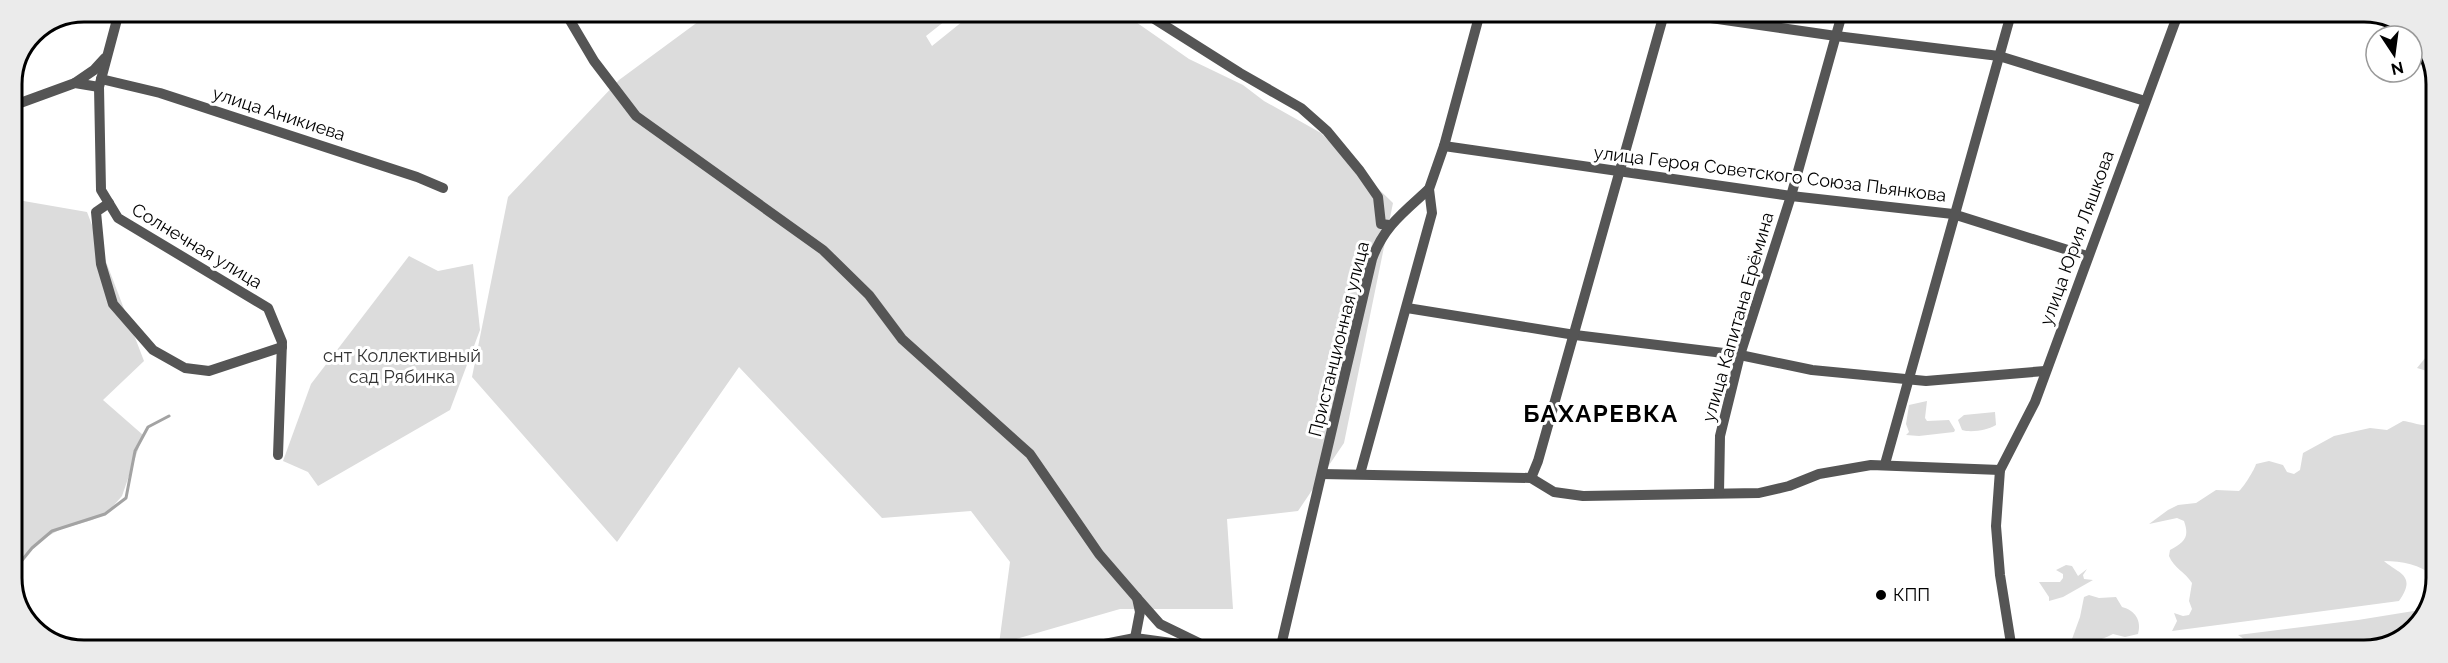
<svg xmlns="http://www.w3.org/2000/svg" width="2448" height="663" font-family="Raleway,sans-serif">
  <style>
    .green { fill: #dcdcdc }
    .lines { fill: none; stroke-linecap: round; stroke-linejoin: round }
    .stream { stroke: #a3a3a3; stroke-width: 3 }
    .minor { stroke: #555; stroke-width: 10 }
    .poi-dot { fill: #000; stroke: #fff; stroke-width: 2 }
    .labels { text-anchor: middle; stroke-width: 6; stroke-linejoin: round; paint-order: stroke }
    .street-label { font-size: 18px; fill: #000; stroke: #fff }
    .park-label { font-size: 18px; fill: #333; stroke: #fff }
    .poi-label { font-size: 18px; fill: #000; stroke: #fff; text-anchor: start }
    .district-label { font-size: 24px; font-weight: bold; letter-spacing: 1.5px; fill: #000; stroke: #fff }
    .rim { fill: none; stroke: #000; stroke-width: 3 }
  </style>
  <rect width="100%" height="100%" fill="#fff"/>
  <g class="green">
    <polygon points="710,13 955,13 926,36 932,46 973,13 1123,13 1189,59 1243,85 1264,101 1321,133 1393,203 1344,443 1298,511 1227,519 1233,609 1120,609 999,644 1010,562 971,511 882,518 739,367 617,542 472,377 508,197 619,80"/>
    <polygon points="12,199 87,212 144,361 103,400 143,435 122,496 108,512 92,520 61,529 37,542 19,563 14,587"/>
    <polygon points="409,256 438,271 473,264 480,330 450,410 318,486 308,472 283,461 311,384"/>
    <polygon points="2435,351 2434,390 2427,386 2427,371 2417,368 2426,357"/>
    <polygon points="1927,401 1925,418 1927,421 1949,420 1955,430 1954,432 1919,436 1906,435 1909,432 1906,424 1909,405"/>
    <path d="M1995,412L1996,425C1988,430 1971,433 1962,430L1958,420L1964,415Z"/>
    <path d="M2403,421C2414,422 2425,429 2434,422V577C2420,564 2402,561 2384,561C2399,574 2417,575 2399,601L2172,631L2177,621L2174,613L2183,616L2189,615L2192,609L2189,601L2192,583C2185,572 2174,568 2169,556L2170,550C2184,542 2190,538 2184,521L2177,518L2149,524L2168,510L2178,505L2196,503L2216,490L2239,491C2243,488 2255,469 2256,464L2269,461L2283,465L2287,472L2294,474L2300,470L2303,453L2334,436L2370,428L2387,430Z"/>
    <polygon points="2066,565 2072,566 2078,576 2087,569 2083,575 2084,579 2093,580 2063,597 2049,601 2049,597 2039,582 2060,582 2063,578 2063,574 2056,570"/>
    <path d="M2089,595L2099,598L2116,597L2122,607C2135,610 2142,621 2138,634L2125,637L2113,634C2095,644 2077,643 2057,643L2072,639L2080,617L2084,597Z"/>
    <polygon points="2426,609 2408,636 2364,651 2251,651 2247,641 2238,635 2358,620"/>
    <polygon points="2218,639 2230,651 2176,651 2185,645"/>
  </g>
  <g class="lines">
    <polyline class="stream" points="12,584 19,564 32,548 52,531 105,514 126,498 135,451 148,427 169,416"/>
    <g class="minor">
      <polyline points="119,12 99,87 101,190 118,218 268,308 282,342 278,455"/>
      <polyline points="565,12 594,61 636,116 823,250 869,295 902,339 1030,454 1099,554 1137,598 1140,612 1135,638"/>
      <polyline points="1145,13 1240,73 1301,108 1327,131 1360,171 1378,197 1381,224 1389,225"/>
      <polyline points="1683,14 1836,36 1999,56 2145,101"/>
      <polyline points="101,79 160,93 417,177 443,188"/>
      <polyline points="75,83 94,70 105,58"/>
      <polyline points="12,106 75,83 99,87"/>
      <polyline points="1444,146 1791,196 1953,214 2087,256"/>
      <polyline points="109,203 96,212 101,264 113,304 153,350 185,368 209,371 282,347"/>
      <polyline points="1407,308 1575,335 1740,355 1812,370 1926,381 2045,371"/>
      <polyline points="1885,464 2011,14"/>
      <polyline points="1322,474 1531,478 1554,492 1583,496 1759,493 1789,486 1819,474 1871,465 2000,470"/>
      <polyline points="1360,474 1432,213 1429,189 1444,146 1480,13"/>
      <polyline points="1531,478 1538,461 1664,14"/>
      <polyline points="1719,493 1720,436 1740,355 1791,196 1842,14"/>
      <polyline points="1137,598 1160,624 1199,643"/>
      <polyline points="1074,650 1135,638 1223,650"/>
      <path d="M1280,650L1372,259C1384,226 1404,212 1429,189"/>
      <polyline points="2006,651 2012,650 2000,575 1996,526 2000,470 2035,402 2178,14"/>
    </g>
  </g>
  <circle class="poi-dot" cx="1881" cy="595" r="6"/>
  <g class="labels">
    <g class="street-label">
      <text transform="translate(279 114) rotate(18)" y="6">улица Аникиева</text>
      <text transform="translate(1770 174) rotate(7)" y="6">улица Героя Советского Союза Пьянкова</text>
      <text transform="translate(2077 238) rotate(-70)" y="6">улица Юрия Ляшкова</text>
      <text transform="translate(197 246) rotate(31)" y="6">Солнечная улица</text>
      <text transform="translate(1738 317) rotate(-74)" y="6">улица Капитана Ерёмина</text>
      <text transform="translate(1339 339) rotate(-76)" y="6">Пристанционная улица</text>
    </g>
    <g class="park-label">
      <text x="402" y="362">снт Коллективный<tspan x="402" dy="21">сад Рябинка</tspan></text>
    </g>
    <g class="poi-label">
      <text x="1893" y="601">КПП</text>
    </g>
    <g class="district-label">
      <text x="1601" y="422">БАХАРЕВКА</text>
    </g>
  </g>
  <path d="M0 0H2448V663H0ZM84 22H2364A62 62 0 0 1 2426 84V578A62 62 0 0 1 2364 640H84A62 62 0 0 1 22 578V84A62 62 0 0 1 84 22Z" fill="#ebebeb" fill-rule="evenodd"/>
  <path class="rim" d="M84 22H2364A62 62 0 0 1 2426 84V578A62 62 0 0 1 2364 640H84A62 62 0 0 1 22 578V84A62 62 0 0 1 84 22Z"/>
  <g transform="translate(2394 54) rotate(167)"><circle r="28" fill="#ffffff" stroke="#999999" stroke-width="1.5"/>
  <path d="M0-4.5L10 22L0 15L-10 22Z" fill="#000000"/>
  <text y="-9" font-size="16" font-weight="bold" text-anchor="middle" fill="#000000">N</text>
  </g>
</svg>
